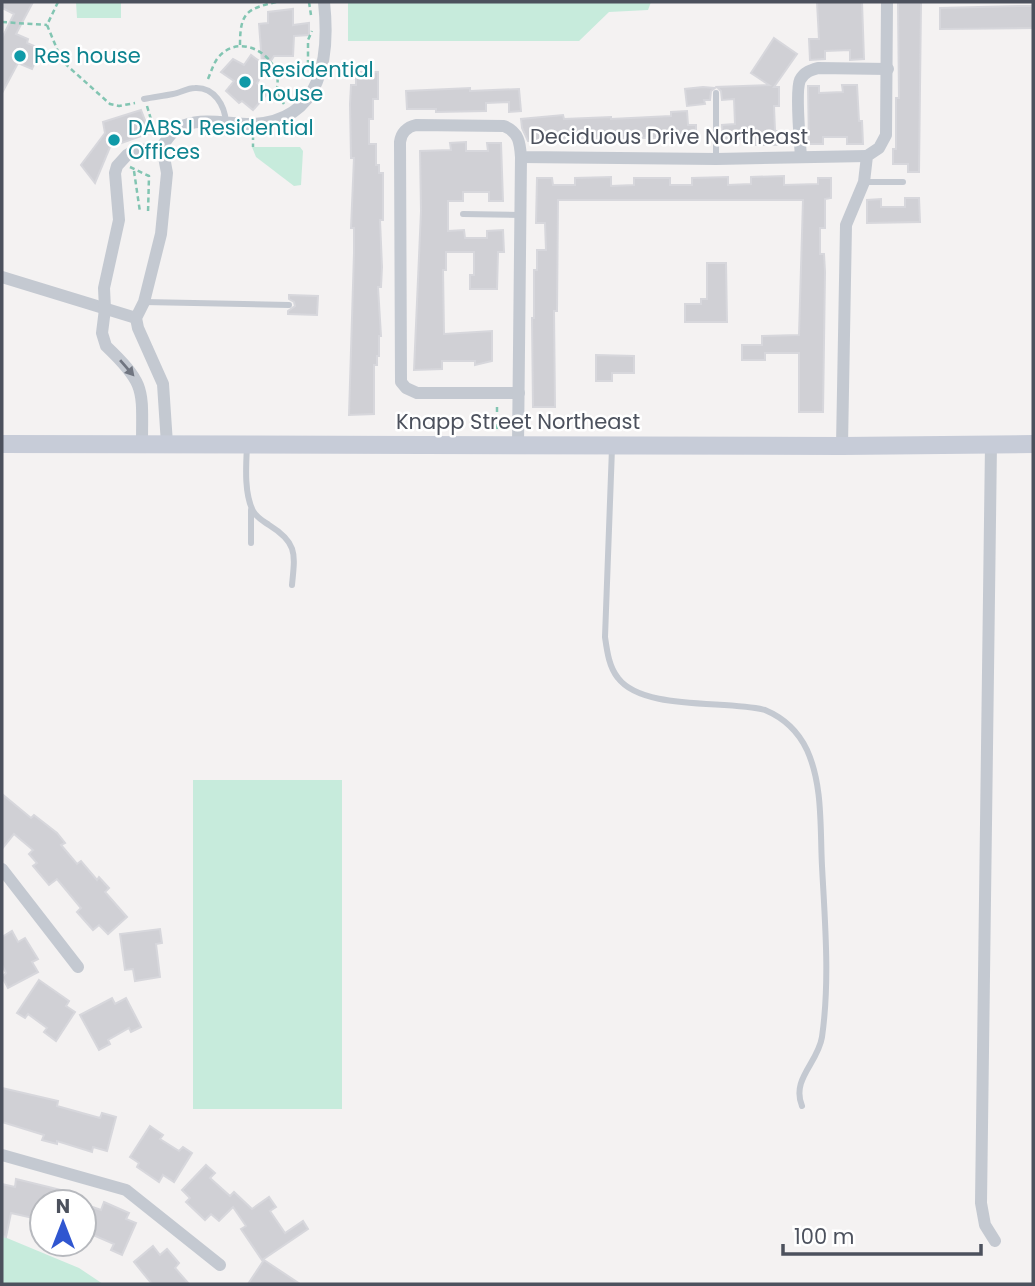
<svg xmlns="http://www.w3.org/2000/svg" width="1035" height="1286" font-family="Poppins,sans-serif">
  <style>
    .green { fill: #c7ebdc }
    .building { fill: #d0d0d5; stroke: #d7d7dc; stroke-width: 2 }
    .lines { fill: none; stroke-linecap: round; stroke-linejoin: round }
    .path { stroke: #82c5b2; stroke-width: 2.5; stroke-dasharray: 5 3.5; stroke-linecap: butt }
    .lane { stroke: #c4c9d1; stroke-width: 6 }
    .street { stroke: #c4c9d1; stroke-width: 12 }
    .secondary { stroke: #c7ccd8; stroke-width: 18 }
    .oneway { fill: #707580 }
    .culture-dot { fill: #0f9aa8; stroke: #fff; stroke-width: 2.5 }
    .labels { text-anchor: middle; stroke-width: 5; stroke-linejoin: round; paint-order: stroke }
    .culture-label { font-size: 21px; fill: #0d838f; stroke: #fff; text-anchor: start }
    .street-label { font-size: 21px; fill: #4c515d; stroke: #fff }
  </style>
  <rect width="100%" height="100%" fill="#f4f2f2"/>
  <g class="green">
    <polygon points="76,2 121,2 121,18 77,18"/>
    <polygon points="348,2 651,2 648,10 609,12 579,41 348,41"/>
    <polygon points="252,147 300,147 303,151 301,185 294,186 256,157"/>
    <rect x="193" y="780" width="149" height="329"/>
    <polygon points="2,1236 79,1268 103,1284 2,1284"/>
  </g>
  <g class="building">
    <polygon points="2,2 33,2 16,34 28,39 27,43 41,49 32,69 18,63 2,93 2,38 14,14 2,8"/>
    <polygon points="817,2 862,2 864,59 850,60 850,50 825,51 825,59 810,60 809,39 819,39"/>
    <polygon points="898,3 921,3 919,172 908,172 908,164 893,164 893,149 896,149 896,98 899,98"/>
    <polygon points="1018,6 1033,6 1033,28 940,29 940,8"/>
    <polygon points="293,9 293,25 309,23 309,35 294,36 293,56 274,56 257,83 268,93 253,110 242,101 239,103 226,91 234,81 221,72 233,59 244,65 251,55 262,63 259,24 268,23 268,12"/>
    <polygon points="774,38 797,54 774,87 779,87 779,106 774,106 775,131 780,131 780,145 756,145 756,138 723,140 722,125 735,124 734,99 722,100 721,91 717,87 769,85 751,73"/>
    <polygon points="356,72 378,72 378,99 373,99 373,119 369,119 369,144 376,144 376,165 379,165 379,173 383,173 383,220 380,220 382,267 381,287 378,287 381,336 379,336 379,356 377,356 377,365 374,365 374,414 349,415 354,253 354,228 351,228 354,158 351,158 350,104 351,85 356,85"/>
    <polygon points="842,85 857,85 859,121 862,121 863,144 847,144 847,137 823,137 823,144 809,144 808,86 819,86 819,93 843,92"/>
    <polygon points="703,87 715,88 711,91 710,100 704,100 705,104 687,106 685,89"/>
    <polygon points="470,88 470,91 519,89 521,111 509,112 509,102 486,103 486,111 436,112 436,109 407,109 406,91"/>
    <polygon points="141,110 150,133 110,147 95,183 81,165 105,133 103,122"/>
    <polygon points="687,111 688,125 696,125 696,138 570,138 528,141 522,128 521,119 563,115 564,119 611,117 611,119 671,116 671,112"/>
    <polygon points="466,142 466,151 488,151 487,143 501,143 503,201 489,201 489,192 463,192 463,201 448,201 448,231 464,230 465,238 487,238 487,231 503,230 504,252 498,252 497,289 470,289 470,275 474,275 474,252 446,252 446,270 443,270 444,334 492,331 492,361 475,365 475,361 442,361 442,369 414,370 421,211 420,151 451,150 450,143"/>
    <polygon points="784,176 784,185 818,184 818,178 831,178 831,198 825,199 825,228 820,228 820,254 824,254 825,272 823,412 799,412 799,353 765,353 765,360 742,360 742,345 762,345 762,336 799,335 803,200 558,200 557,311 554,311 555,407 533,407 532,318 534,318 534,270 537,270 537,250 546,250 545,223 536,223 537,178 552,178 553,185 575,185 575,178 611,177 611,186 634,185 634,178 670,178 670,185 692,185 692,178 728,177 728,185 751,184 751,177"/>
    <polygon points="905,198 919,198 920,222 867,223 867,200 881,199 881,207 905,207"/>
    <polygon points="707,263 726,263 727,322 685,322 685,304 701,304 701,299 707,299"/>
    <polygon points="289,295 318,296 317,315 288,314 288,311 295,306 294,302 289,299"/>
    <polygon points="596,355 634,356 634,373 612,373 612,381 596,381"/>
    <polygon points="2,794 31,818 34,815 57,833 65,843 61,845 77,864 81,861 97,880 99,877 109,888 105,892 127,917 108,934 99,925 93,930 77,912 81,908 57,879 49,885 33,866 37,863 29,854 33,850 14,834 2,849"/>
    <polygon points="160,929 162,943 156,944 160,977 135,981 133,969 125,970 120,934"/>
    <polygon points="12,931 18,942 25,938 38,959 32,962 38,972 8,988 2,977 6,973 2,965 2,937"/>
    <polygon points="39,980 69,1001 66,1006 75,1012 56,1041 44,1032 47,1028 28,1014 25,1018 17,1013"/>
    <polygon points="112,998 115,1004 126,998 141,1027 131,1032 129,1028 108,1040 110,1044 99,1050 80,1015"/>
    <polygon points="2,1088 58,1101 57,1106 100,1118 102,1113 116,1117 107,1151 93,1147 92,1152 57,1141 57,1144 42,1140 44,1135 2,1122"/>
    <polygon points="150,1126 163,1135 160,1139 179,1151 183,1147 192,1153 174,1182 163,1175 159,1182 137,1167 139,1163 130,1157"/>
    <polygon points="206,1165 215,1173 210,1178 230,1196 234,1192 252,1209 269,1197 276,1207 270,1211 285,1233 303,1221 308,1229 262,1260 241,1229 246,1226 233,1207 219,1221 211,1214 205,1220 186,1202 190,1198 182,1190"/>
    <polygon points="16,1179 65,1191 63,1202 42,1202 42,1220 11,1213 6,1237 2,1236 2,1184 15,1187"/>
    <polygon points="104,1202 129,1213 126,1219 136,1223 122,1255 111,1250 114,1244 84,1231 84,1221 90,1206 101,1210"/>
    <polygon points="153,1246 160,1255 167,1249 179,1263 175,1268 189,1284 152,1284 134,1262"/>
    <polygon points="264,1260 300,1284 248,1284"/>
  </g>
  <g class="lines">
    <g class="path">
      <polyline points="58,2 47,25 62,61 110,104 119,106 135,103"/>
      <polyline points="309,2 311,15"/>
      <polyline points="2,22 47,25"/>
      <path d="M240,45C240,12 247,9 276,2"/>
      <polyline points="308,65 308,40 312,31"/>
      <path d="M208,79C211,72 213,65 217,59C240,28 287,59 276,92L284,104"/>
      <polyline points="147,106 155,133"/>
      <polyline points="253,135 253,147"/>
      <polyline points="130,167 149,176 148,213"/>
      <polyline points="134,171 140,212"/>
      <polyline points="497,429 497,404"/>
    </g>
    <g class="lane">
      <path d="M144,99C154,97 163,96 173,94C180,93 187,88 195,88C214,87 225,105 226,123"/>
      <polyline points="716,159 716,93"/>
      <polyline points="864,182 903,182"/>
      <polyline points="463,214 520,215"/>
      <polyline points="144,302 289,305"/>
      <path d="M247,446C246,466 244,493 253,511C257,518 263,521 269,525C298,543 295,554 292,585"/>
      <path d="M612,448L605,637C607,651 609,667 618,678C643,711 727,700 765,710C784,718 798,731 807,750C823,785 820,828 822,866C825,923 830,981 822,1037C818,1063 791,1079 802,1106"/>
      <polyline points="251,543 251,510"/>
    </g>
    <g class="street">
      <path d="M159,151C166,141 172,129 185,125C206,117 232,125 254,124C322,120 330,57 324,2"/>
      <path d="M801,157C800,142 795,91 800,80C804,72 811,70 818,68L888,69"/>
      <polyline points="2,277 136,318"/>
      <path d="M519,393H417L406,388L401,382L400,142C401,133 407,127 416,125L504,126C519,132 520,143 521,157L716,159L867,156"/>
      <path d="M142,444C142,390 147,385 106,346L102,333L105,309L104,288L119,220L115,173L117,166L127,155L134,151L150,149L159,151L164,157L167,173L161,234L144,302L136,318L138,328L163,384L167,444"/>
      <polyline points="991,444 981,1203 985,1225 995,1241"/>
      <polyline points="518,446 521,157"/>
      <polyline points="842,446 846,225 864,182 867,156 879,148 886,135 887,2"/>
      <polyline points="2,869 78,967"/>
      <polyline points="2,1155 126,1190 220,1265"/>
    </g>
    <polyline class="secondary" points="2,444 842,446 1033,444"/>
  </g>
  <defs><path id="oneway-solid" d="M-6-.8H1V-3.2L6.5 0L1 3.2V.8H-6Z" transform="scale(1.75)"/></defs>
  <use class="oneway" href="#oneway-solid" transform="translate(127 368) rotate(49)"/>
  <g class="culture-dot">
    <circle cx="20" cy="56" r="7"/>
    <circle cx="245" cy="82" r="7"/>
    <circle cx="114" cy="140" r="7"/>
  </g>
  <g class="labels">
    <g class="culture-label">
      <text x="34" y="63">Res house</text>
      <text x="259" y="77">Residential<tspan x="259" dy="24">house</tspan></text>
      <text x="128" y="135">DABSJ Residential<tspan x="128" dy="24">Offices</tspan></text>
    </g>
    <g class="street-label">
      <text x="669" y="144">Deciduous Drive Northeast</text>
      <text x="518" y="429">Knapp Street Northeast</text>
    </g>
  </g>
  <rect width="1035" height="1286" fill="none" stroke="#4c515d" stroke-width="7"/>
  <g transform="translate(63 1223)"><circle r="33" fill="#ffffff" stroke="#b7b9be" stroke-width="2"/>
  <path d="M0-5L12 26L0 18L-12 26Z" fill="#3056d0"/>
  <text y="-10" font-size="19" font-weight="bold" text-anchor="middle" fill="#4c515d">N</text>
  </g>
  <path d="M783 1244v10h198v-10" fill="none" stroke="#4c515d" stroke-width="3.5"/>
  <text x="794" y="1244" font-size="21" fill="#4c515d" stroke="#ffffff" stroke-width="5" paint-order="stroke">100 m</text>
</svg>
